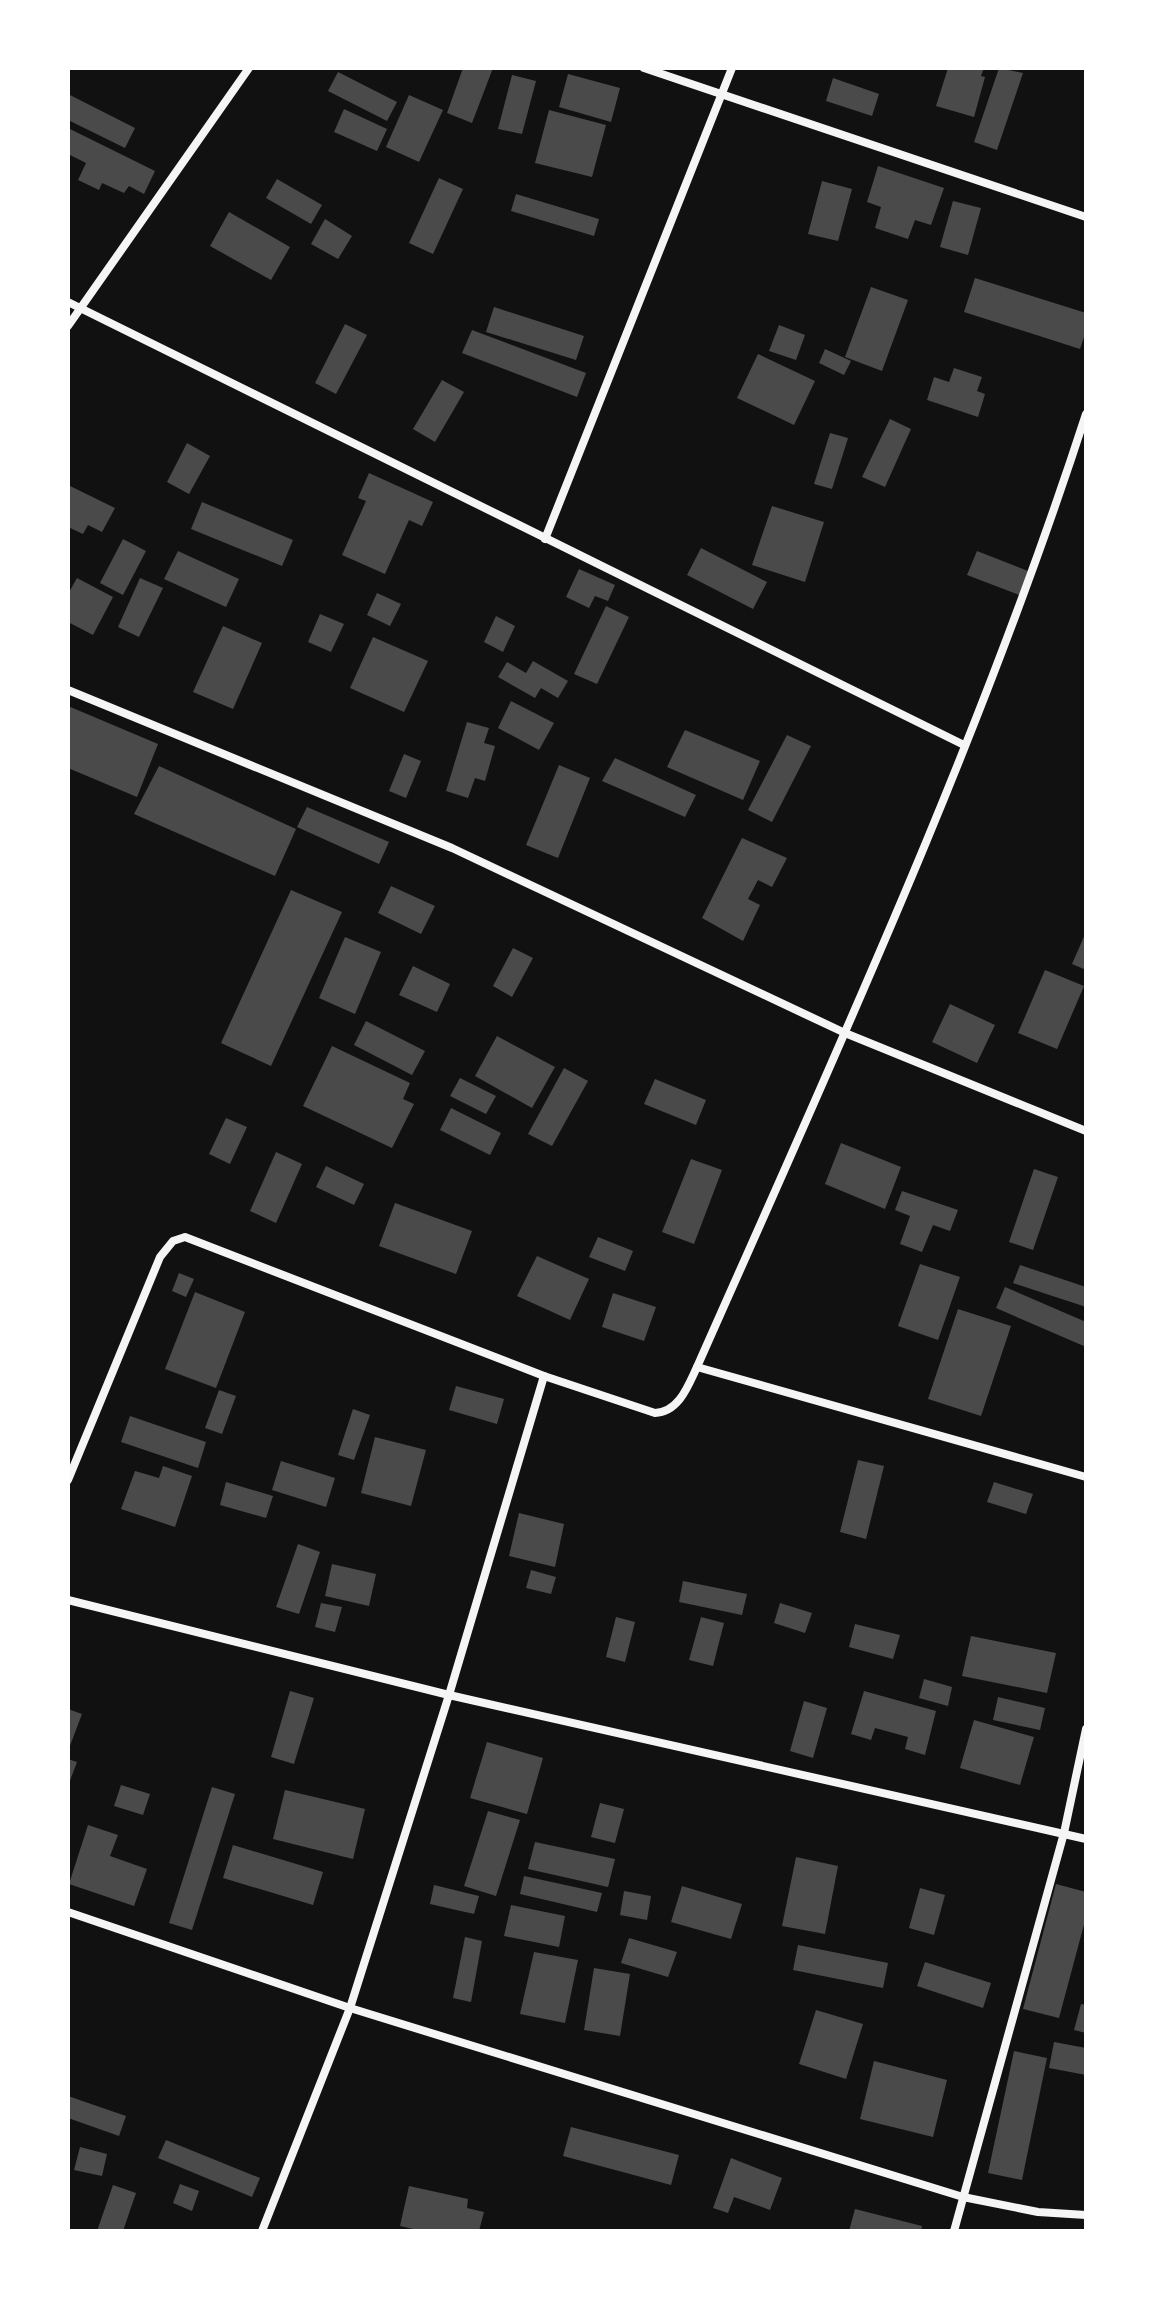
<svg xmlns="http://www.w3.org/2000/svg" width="1154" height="2299" font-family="Spectral,serif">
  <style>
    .building { fill: #4a4a4a }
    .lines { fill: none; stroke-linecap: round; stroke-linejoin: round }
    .minor { stroke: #f5f5f5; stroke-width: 8 }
  </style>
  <rect width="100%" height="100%" fill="#111"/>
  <g class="building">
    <polygon points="463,68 493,68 472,123 447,113"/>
    <polygon points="948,68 984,68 981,76 985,77 974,117 936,106"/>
    <polygon points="999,68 1023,73 997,150 974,142"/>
    <polygon points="338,72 397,102 387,121 328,91"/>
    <polygon points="568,74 620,88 611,122 559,107"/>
    <polygon points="512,75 536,81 522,134 498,129"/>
    <polygon points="833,78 879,94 872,116 826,101"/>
    <polygon points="68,94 135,128 125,148 68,120"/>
    <polygon points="409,95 443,110 419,162 386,147"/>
    <polygon points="344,109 387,129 377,151 334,132"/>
    <polygon points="549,110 606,125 592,177 535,163"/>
    <polygon points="68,128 155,171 144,194 129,186 124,193 102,183 99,190 78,180 86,163 68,154"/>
    <polygon points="878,166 944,188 931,225 915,220 908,239 875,228 881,207 867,202"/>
    <polygon points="439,178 463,189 433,254 409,243"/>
    <polygon points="277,179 322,205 311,224 266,198"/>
    <polygon points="822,181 852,189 838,241 808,234"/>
    <polygon points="516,194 599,219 594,236 511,211"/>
    <polygon points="953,201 981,208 968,255 940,247"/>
    <polygon points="229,212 290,247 271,280 210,246"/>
    <polygon points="325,219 352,236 338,259 311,244"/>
    <polygon points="975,278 1086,313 1086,331 1080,349 964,312"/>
    <polygon points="871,287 908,300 882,371 845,357"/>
    <polygon points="494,307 584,336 576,360 486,332"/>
    <polygon points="345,324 367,335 336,394 315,383"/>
    <polygon points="779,325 805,335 796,360 769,351"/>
    <polygon points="472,330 586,373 577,397 462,353"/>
    <polygon points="825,349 851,361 844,375 819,363"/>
    <polygon points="758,354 815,381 794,425 737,398"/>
    <polygon points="954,368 982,377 977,391 985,394 978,417 927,400 934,377 949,382"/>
    <polygon points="442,380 464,392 435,442 413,429"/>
    <polygon points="890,419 911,429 885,487 862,477"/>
    <polygon points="830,433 848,438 832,489 814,484"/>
    <polygon points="187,443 210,456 189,494 167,482"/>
    <polygon points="369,473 433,502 422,526 409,520 385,574 342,555 366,501 358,498"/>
    <polygon points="68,485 115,508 102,532 88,525 83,534 68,527"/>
    <polygon points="202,502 293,540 282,566 191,529"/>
    <polygon points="772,506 824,522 805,582 752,565"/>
    <polygon points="123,539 146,551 123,595 100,583"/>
    <polygon points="701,548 767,582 753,609 687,575"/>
    <polygon points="178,551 239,579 226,607 164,579"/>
    <polygon points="977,551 1028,571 1019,595 967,575"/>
    <polygon points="579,569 615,585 608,601 595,596 589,608 566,597"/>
    <polygon points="77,578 113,597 93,635 68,622 68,594"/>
    <polygon points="140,578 163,588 139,637 118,627"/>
    <polygon points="377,593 401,604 390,626 367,615"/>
    <polygon points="606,606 629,617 597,684 574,674"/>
    <polygon points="320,614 344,624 331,652 308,642"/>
    <polygon points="496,616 515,626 503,652 484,642"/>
    <polygon points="223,626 262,643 233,709 193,692"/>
    <polygon points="373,637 428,661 404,712 350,688"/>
    <polygon points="533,661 568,681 558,698 541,688 535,698 498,677 507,662 526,673"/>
    <polygon points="511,701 554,723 539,750 498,728"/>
    <polygon points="68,706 158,744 137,797 68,768"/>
    <polygon points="467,722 489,728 484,743 495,746 485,781 475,778 468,798 446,791"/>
    <polygon points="685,730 760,761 743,800 667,767"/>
    <polygon points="787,735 811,746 772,822 748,810"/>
    <polygon points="404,754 421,761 406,798 389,791"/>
    <polygon points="615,758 696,795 685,817 602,781"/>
    <polygon points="559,765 590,778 558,858 526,845"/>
    <polygon points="159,766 296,829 275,876 134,814"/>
    <polygon points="307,807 389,842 379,864 297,827"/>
    <polygon points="742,838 787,858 772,887 758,880 748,899 760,905 743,941 702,918"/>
    <polygon points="391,886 435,906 421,934 378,913"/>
    <polygon points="291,890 342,912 271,1066 221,1043"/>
    <polygon points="1086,932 1086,970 1072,964"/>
    <polygon points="345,937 381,952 355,1014 319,998"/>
    <polygon points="513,948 533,958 512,997 493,986"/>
    <polygon points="413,966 450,984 437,1012 399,995"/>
    <polygon points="1045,970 1084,986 1057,1049 1018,1033"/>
    <polygon points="950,1004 995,1025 977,1063 932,1042"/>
    <polygon points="366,1021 425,1051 412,1075 354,1045"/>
    <polygon points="497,1036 555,1067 532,1108 475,1076"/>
    <polygon points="332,1046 410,1083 403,1099 414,1104 392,1148 303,1106"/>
    <polygon points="564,1068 588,1081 552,1146 528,1134"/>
    <polygon points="460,1078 496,1096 486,1114 450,1096"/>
    <polygon points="655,1079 706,1100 696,1125 644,1104"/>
    <polygon points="451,1108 501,1133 490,1155 440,1130"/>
    <polygon points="226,1118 247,1127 230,1164 209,1154"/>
    <polygon points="841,1143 901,1167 885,1209 825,1184"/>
    <polygon points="276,1152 302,1164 276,1223 250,1211"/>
    <polygon points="691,1159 722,1170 694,1244 662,1232"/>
    <polygon points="326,1166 364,1184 354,1205 316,1187"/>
    <polygon points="1034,1169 1058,1177 1033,1250 1009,1242"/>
    <polygon points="902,1191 958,1210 950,1231 933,1225 922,1252 900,1244 910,1216 895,1210"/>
    <polygon points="395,1203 472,1231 456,1274 379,1246"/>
    <polygon points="598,1237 633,1251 625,1271 589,1257"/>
    <polygon points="537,1256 589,1279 570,1320 517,1296"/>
    <polygon points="920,1264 960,1277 938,1340 898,1326"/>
    <polygon points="1020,1265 1086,1287 1086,1307 1013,1283"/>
    <polygon points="179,1273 194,1279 186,1297 172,1291"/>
    <polygon points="1005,1287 1086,1322 1086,1347 996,1308"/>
    <polygon points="195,1292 245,1312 216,1388 165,1369"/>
    <polygon points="613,1293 656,1307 644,1341 602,1327"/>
    <polygon points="958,1309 1011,1326 981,1416 928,1399"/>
    <polygon points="456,1386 504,1399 497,1424 449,1410"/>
    <polygon points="219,1390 236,1396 222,1434 205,1428"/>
    <polygon points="353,1409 370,1415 354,1460 338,1455"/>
    <polygon points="130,1416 206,1442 198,1468 121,1442"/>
    <polygon points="375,1437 426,1450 411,1506 361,1493"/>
    <polygon points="858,1460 884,1466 866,1539 840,1532"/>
    <polygon points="281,1461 335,1478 326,1507 272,1490"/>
    <polygon points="163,1466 192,1476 175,1527 121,1509 135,1471 159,1478"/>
    <polygon points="226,1482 273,1496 266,1518 220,1505"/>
    <polygon points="994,1482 1033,1494 1026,1514 987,1502"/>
    <polygon points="519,1513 564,1524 555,1567 509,1556"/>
    <polygon points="298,1544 320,1552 299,1614 276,1607"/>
    <polygon points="332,1564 376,1574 369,1606 325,1596"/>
    <polygon points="531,1570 556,1577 551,1594 526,1588"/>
    <polygon points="683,1581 747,1594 742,1615 679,1602"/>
    <polygon points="321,1603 342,1607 335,1632 315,1627"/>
    <polygon points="780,1603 812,1613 805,1633 774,1623"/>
    <polygon points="616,1617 635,1622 625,1662 606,1657"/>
    <polygon points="701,1617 724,1623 713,1666 689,1660"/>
    <polygon points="855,1624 900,1635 893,1659 849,1647"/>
    <polygon points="971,1636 1056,1653 1047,1693 962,1676"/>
    <polygon points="924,1679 952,1687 948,1706 919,1698"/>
    <polygon points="290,1691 314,1698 294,1764 271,1757"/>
    <polygon points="864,1691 936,1711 925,1755 905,1749 908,1737 875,1728 871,1740 851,1734"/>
    <polygon points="998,1697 1045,1708 1040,1730 993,1720"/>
    <polygon points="804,1701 827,1708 813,1758 790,1751"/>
    <polygon points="68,1709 82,1714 68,1751"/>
    <polygon points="974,1720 1034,1737 1020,1785 960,1768"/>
    <polygon points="487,1742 543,1758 527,1814 470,1798"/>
    <polygon points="68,1759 77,1762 68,1786"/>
    <polygon points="121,1785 150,1794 143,1815 114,1806"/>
    <polygon points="212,1787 235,1794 192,1930 169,1923"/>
    <polygon points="285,1790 365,1809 353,1859 273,1839"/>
    <polygon points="600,1803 624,1809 615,1843 591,1837"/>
    <polygon points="488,1811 520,1820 496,1896 464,1886"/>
    <polygon points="88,1825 118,1835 110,1856 147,1869 134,1906 69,1884"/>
    <polygon points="535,1842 615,1859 608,1887 528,1869"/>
    <polygon points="233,1845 323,1872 313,1905 223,1878"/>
    <polygon points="796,1857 838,1866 825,1934 782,1926"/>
    <polygon points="524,1876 602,1893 597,1912 520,1894"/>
    <polygon points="1056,1884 1086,1892 1086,1917 1059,2018 1023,2009"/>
    <polygon points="434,1885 479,1896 474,1914 430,1904"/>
    <polygon points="682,1886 742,1904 731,1939 671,1922"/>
    <polygon points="920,1888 945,1895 934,1935 909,1928"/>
    <polygon points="624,1891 651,1896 647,1920 620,1915"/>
    <polygon points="511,1905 565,1916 559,1947 504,1936"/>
    <polygon points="465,1937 482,1941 471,2002 453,1998"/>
    <polygon points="629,1938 677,1952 668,1977 621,1963"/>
    <polygon points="798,1945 888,1963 883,1988 793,1970"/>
    <polygon points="534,1952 578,1960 565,2023 520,2014"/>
    <polygon points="925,1962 991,1983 983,2008 917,1986"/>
    <polygon points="594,1968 630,1974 620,2036 584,2030"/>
    <polygon points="1081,2004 1086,2005 1086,2033 1074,2030"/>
    <polygon points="816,2010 863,2024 846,2079 799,2064"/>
    <polygon points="1054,2042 1086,2048 1086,2075 1049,2068"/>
    <polygon points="1014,2051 1047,2058 1022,2180 988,2173"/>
    <polygon points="874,2061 947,2080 933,2137 860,2119"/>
    <polygon points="68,2096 126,2116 119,2136 68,2118"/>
    <polygon points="571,2127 679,2155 671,2185 563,2156"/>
    <polygon points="166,2140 260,2178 252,2197 158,2158"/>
    <polygon points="80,2147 107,2154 102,2176 74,2170"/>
    <polygon points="731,2158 782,2178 770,2210 734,2197 728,2213 713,2208"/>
    <polygon points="180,2184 199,2191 192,2211 173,2203"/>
    <polygon points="113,2185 136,2193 123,2231 97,2231"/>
    <polygon points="409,2186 468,2199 467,2208 484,2212 479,2231 422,2231 400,2226"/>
    <polygon points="855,2209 922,2226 921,2231 849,2231"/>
  </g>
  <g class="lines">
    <g class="minor">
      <polyline points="644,68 1086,217"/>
      <polyline points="68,302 964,745"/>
      <polyline points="68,326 249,68"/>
      <polyline points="545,539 732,68"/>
      <polyline points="68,690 452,848 845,1033 1086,1131"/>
      <polyline points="697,1367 1086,1477"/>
      <path d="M68,1480L160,1257L173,1241L185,1237L544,1376L655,1413C679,1412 688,1386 697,1367C836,1053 980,741 1086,414"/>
      <polyline points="68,1600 449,1695 1086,1839"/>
      <polyline points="68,1912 350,2008 963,2197 1038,2212 1086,2215"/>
      <polyline points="262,2231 350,2008 449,1695 544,1376"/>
      <polyline points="954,2231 1064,1833 1086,1729"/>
    </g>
  </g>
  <rect width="1154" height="2299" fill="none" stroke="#ffffff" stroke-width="140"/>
</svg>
